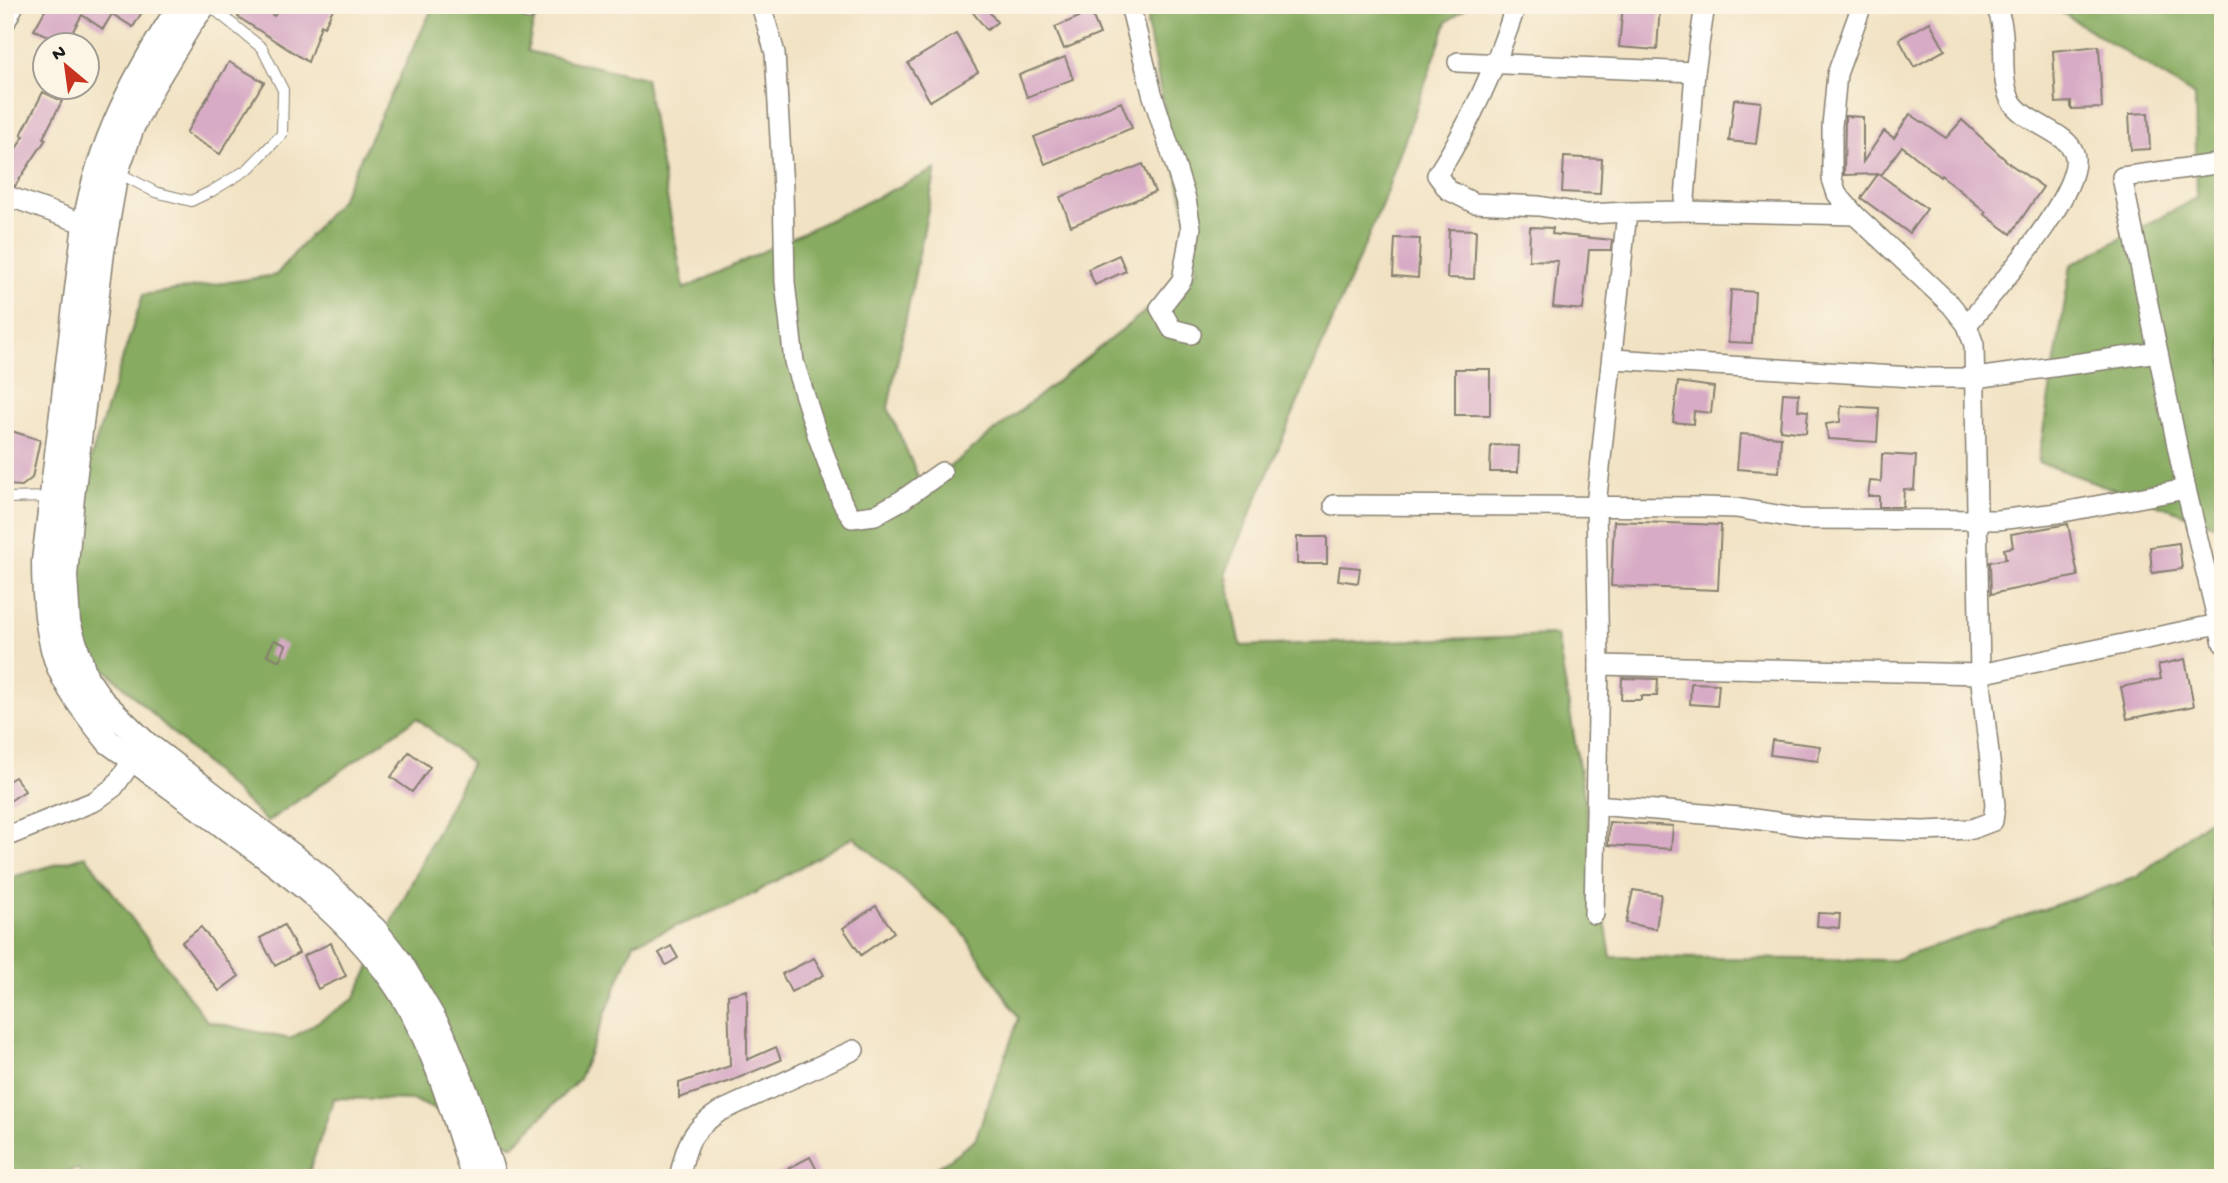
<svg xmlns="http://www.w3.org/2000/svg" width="2228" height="1183" font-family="'Gochi Hand',sans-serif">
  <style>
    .green { fill: #aac66c; stroke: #637144; stroke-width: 2 }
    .forest { fill: #87ab60; stroke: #52643e; stroke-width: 2 }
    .building { fill: #d7aac5 }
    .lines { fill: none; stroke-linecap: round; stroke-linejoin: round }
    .service-casing { stroke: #867f70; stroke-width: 12 }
    .minor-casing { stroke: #867f70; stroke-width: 22 }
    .tertiary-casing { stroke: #867f70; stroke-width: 27 }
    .service { stroke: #fff; stroke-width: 10 }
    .minor { stroke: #fff; stroke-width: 19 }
    .tertiary { stroke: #fff; stroke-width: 24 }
  </style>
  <rect width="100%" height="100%" fill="#fcf5e5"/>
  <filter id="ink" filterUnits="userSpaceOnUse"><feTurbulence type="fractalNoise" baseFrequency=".0143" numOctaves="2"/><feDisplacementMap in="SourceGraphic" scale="14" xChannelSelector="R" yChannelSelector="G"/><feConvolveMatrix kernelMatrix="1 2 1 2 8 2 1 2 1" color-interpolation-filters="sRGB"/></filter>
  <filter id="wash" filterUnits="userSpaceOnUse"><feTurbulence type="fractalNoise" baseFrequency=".00686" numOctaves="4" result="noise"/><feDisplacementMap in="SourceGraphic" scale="28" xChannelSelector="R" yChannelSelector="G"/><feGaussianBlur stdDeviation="1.57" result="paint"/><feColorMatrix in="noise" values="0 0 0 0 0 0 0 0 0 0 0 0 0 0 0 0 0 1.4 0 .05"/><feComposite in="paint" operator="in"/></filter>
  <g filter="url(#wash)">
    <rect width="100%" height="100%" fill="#f1e2c3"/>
    <polygon class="green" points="2223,874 2223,953 2217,946 2213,884"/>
    <g class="forest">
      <polygon points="434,5 538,5 527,51 645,78 684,289 936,169 888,408 923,488 1197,270 1147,24 1150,5 1469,5 1447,22 1382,204 1226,572 1241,646 1557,635 1611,957 1894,960 2137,877 2223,808 2223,874 2213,884 2217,946 2223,953 2223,1178 923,1178 975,1140 1019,1018 961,930 854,837 742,900 634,943 579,1079 513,1146 414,1100 334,1098 307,1178 85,1178 78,1169 38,1178 5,1178 5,879 86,856 207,1021 290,1039 354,999 471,763 417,718 267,822 87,652 65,538 143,295 276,275 341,199"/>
      <polygon points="2050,5 2223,5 2223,528 2038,462 2071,265 2197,198 2195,96"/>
    </g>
    <g id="blocks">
      <g class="building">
        <polygon points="48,5 130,5 142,12 133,27 112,14 103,29 82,15 66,43 34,30"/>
        <polygon points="245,5 258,5 274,16 282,5 335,5 324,27 321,25 308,62 238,17"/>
        <polygon points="967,5 984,5 997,22 987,30"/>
        <polygon points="1623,5 1660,5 1657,50 1619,47"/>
        <polygon points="1091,12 1100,34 1064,49 1055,27"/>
        <polygon points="1930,22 1945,50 1914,67 1899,39"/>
        <polygon points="956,34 978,72 930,101 908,63"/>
        <polygon points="2099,46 2102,108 2071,109 2071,102 2056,103 2053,51"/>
        <polygon points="1065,57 1073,79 1027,97 1019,75"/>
        <polygon points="229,62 264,82 220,154 186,133"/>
        <polygon points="43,92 62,101 43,138 46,139 15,186 5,183 5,166 24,136 21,135"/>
        <polygon points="1734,99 1761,102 1756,144 1729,141"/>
        <polygon points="1121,102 1132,128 1045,164 1034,137"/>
        <polygon points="2148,113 2150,149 2131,150 2129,114"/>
        <polygon points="1910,114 1946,138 1962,120 2010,164 2043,187 2011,234 1984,214 1986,212 1941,175 1940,177 1902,146 1882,174 1879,174 1927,209 1909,233 1861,198 1878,174 1844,175 1845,116 1863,117 1863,162 1884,131 1894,138"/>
        <polygon points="1564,157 1602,159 1600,194 1562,192"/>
        <polygon points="1143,164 1155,192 1071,226 1060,197"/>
        <polygon points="1530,227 1553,228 1552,234 1612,240 1611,250 1589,250 1583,310 1553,307 1558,261 1529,260"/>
        <polygon points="1449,229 1476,230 1474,279 1447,278"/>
        <polygon points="1395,238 1420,239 1418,278 1393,276"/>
        <polygon points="1119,255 1126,271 1095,285 1088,269"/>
        <polygon points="1731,290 1755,292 1752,343 1728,342"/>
        <rect x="1455" y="369" width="35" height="46"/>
        <polygon points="1678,382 1714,387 1711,413 1694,411 1693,424 1673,422"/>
        <polygon points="1783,393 1799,394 1798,410 1808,411 1806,433 1780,430"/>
        <polygon points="1841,406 1879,408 1877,442 1828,439 1826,424 1840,422"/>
        <polygon points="5,429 40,440 32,478 22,486 5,485"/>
        <polygon points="1740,434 1781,437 1779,472 1737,469"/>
        <polygon points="1491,445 1519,446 1518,472 1490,472"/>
        <polygon points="1882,454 1916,456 1914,490 1904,489 1903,507 1879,507 1879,496 1868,496 1870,481 1881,482"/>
        <polygon points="1614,521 1721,525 1718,590 1611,586"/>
        <polygon points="2068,524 2078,576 1991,594 1990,562 2006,559 2004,549 2013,547 2011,534"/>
        <rect x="1297" y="537" width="30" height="27"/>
        <polygon points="2179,543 2182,569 2152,573 2150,547"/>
        <polygon points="1340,566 1360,568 1358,583 1338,580"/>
        <polygon points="274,640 286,645 280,661 267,655"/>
        <polygon points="2185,659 2194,706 2127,719 2121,687 2161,679 2158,665"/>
        <polygon points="1622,678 1658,679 1657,696 1641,696 1641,700 1621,700"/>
        <polygon points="1691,683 1719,684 1717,706 1690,704"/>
        <polygon points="1772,740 1820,746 1818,761 1770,755"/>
        <polygon points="409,752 430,767 412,792 391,777"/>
        <polygon points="15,777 25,791 5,804 5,783"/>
        <polygon points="1609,822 1673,826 1671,849 1608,845"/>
        <polygon points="1633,890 1661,894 1656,929 1626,923"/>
        <polygon points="876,906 894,932 861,955 843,928"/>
        <polygon points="1818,913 1840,914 1839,928 1817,926"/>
        <polygon points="284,925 299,953 275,966 260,938"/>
        <polygon points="201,927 239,976 219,991 182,942"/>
        <polygon points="331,943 346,976 318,989 303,956"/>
        <polygon points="671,946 678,958 666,965 659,953"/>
        <polygon points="814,958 824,975 791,992 782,974"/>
        <polygon points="747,990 747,1060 776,1047 781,1060 731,1081 679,1098 679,1083 730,1066 728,995"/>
        <polygon points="810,1157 821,1178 770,1178"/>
      </g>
    </g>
  </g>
  <g filter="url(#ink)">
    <use href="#blocks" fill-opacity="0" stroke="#867f70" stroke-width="2"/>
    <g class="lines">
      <defs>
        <g id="service">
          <polyline points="117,172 155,192 191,201 212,191 248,169 282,134 283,90 262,48 209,5"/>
          <polyline points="5,498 51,497"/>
        </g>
        <g id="minor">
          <polyline points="526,5 528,10"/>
          <polyline points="761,5 775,53 783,189 785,282 794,362 818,437 842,502 852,518 875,515 902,500 942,472"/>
          <polyline points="1130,5 1152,93 1186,199 1191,228 1182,280 1160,308 1172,329 1191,334"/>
          <path d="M1516,5C1496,67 1472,121 1437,175L1448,190L1474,203L1539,206L1587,214L1627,212"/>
          <polyline points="5,23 14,5"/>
          <polyline points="1458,62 1695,72"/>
          <polyline points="2223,163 2122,177 2186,489 2223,643"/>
          <polyline points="5,195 85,224"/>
          <polyline points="1684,211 1855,215"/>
          <path d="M1967,325C1991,295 2087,189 2074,153C2067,131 2022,123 2010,99C1997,70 2011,35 1995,5"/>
          <polyline points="1613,359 1929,378 1976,378 2158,352"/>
          <polyline points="1334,505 1701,507 1736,508 1800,519 1997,520 2058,513 2186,489"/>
          <polyline points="1599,665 1980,674 2223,623"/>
          <polyline points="1596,805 1739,817 1812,827 1923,831 1972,829 1993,821 1995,805 1980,674 1974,345 1967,325 1951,305 1855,215 1837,194 1832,179 1832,126 1837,74 1862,5"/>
          <polyline points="5,837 95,801 114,787 141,749"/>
          <polyline points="1594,914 1599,665 1596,506 1627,212 1684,211 1695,72 1705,5"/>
          <path d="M679,1178C687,1144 689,1132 719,1112L854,1050"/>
        </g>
        <g id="tertiary">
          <path d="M181,5C136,73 99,142 85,224L44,561C44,593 46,628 56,659C66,689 89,717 109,742C148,770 187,798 225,827C288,872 348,917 393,981C433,1039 453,1112 474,1178"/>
          <polyline points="204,5 191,22 153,85 132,127 116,172 102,252 72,497 65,576 68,623 86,678 102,701 145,743 319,876 375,930 400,962 442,1033 473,1110 494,1178"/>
        </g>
      </defs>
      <use href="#service" class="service-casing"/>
      <use href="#minor" class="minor-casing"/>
      <use href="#tertiary" class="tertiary-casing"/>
      <use href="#service" class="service"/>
      <use href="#minor" class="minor"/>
      <use href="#tertiary" class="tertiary"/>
    </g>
  </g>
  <rect width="2228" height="1183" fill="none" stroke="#fcf5e5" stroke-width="28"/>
  <g transform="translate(66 66) rotate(331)"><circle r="33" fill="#fcf5e5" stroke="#a29e95" stroke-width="2"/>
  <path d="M0-5L12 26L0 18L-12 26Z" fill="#c8321e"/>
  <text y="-10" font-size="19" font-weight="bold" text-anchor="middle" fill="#1c1c1c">N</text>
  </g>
</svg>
